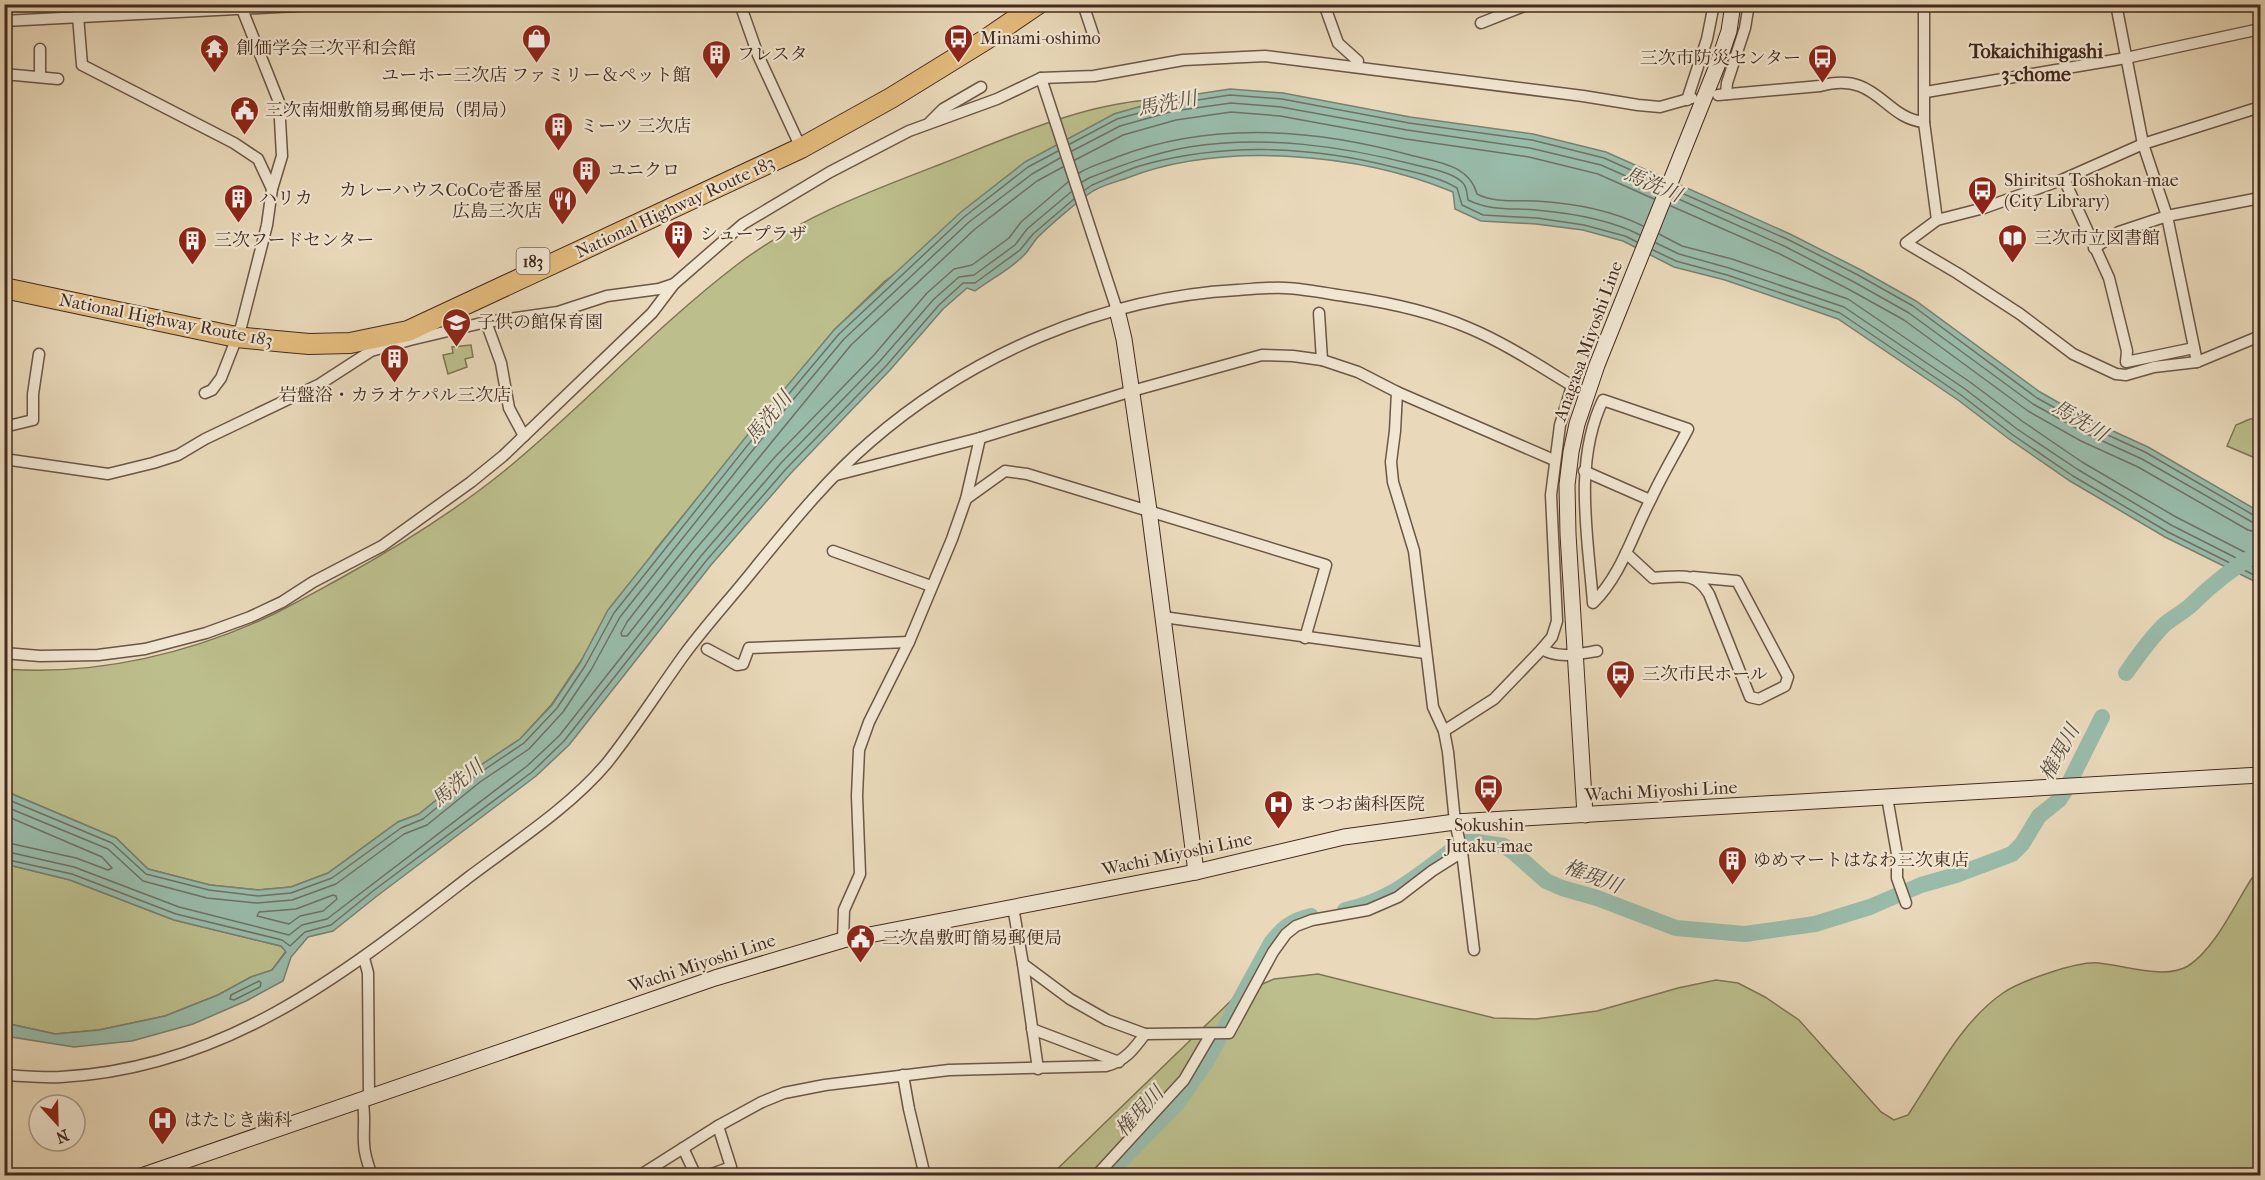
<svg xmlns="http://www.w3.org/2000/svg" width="2265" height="1180" font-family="'IM FELL French Canon','Noto Serif JP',serif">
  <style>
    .green { fill: #bcbe8c; stroke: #807456; stroke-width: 1.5 }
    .water { fill: #9ba; stroke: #778172; stroke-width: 1.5 }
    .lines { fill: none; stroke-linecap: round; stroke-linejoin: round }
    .shore { stroke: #6e7264; stroke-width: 1.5 }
    .stream { stroke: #778172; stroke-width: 3 }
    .river { stroke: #9ba; stroke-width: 16 }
    .street-casing { stroke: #6c5646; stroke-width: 13 }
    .secondary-casing { stroke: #432a1f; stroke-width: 17 }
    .highway-casing { stroke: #432a1f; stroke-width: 22 }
    .street { stroke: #f1e6d2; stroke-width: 10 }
    .secondary { stroke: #f1e6d2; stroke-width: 15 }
    .highway { stroke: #e4bc7d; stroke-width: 20 }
    .labels { text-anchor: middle; stroke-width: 4.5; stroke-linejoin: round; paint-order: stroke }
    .shield { fill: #f1e6d2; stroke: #776255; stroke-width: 1.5 }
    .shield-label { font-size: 16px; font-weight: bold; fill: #432a1f }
    .poi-label { font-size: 18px; fill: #432a1f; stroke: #f1e6d2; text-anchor: start }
    .street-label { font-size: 18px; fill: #432a1f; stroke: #f1e6d2 }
    .neighbourhood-label { font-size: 20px; font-weight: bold; fill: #432a1f; stroke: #f1e6d2 }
    .water-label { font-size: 20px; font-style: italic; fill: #584e42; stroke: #f1e6d2 }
  </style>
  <rect width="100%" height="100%" fill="#e9d9ba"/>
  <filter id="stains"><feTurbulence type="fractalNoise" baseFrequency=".00333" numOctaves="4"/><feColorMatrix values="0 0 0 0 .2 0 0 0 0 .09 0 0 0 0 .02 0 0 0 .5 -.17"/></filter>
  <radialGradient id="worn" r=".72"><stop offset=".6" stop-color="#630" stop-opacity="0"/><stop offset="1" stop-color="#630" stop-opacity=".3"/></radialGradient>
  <g class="green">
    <path d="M1171,98L1114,114L885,281L834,330L656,549L552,704L520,739L472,771L419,814L398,822L328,873L291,887L258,890L210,885L148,869L116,838L5,791V669C97,676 193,653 276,613C298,602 319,590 341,578C399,546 451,514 503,472C584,406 654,328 738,264C800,217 868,192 941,164C997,142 1065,112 1124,103C1139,100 1155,100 1171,98Z"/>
    <polygon points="471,345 473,357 465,359 467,367 448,374 443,355 453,353 452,347"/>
    <polygon points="2250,419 2260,419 2260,460 2227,446 2236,425"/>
    <polygon points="5,864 70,880 174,920 281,946 286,951 272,970 251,977 218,995 165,1016 99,1030 55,1034 5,1023"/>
    <path d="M2260,875V1175L1050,1176L1237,995L1274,979L1318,974L1494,1018L1536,1019L1597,1011L1678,988L1716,980L1738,983L1765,997L1799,1020L1881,1112L1894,1120L1908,1115C1936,1073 1961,1022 2003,993C2020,981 2078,961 2098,963C2123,965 2165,980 2188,966C2215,949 2235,904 2252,878Z"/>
  </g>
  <path class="water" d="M1230,89L1283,93L1410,117L1533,134L1606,152L1790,234L1861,270L1916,301L2040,392L2091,421L2148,447L2260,512V584L2165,537L2070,481L2009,439L1958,400L1838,319L1725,280L1674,267L1623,241L1583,230L1536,224L1481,221L1455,209L1453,192C1359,153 1223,141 1127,178C1116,182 1103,185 1093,191C1077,202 1051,224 1037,238C1033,243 1030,248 1026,253C1013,268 991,279 975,291L967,288L943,309L890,370L791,473L711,565L569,745L536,776L377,896L333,931L308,937L291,957L283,981L246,1001L193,1024L132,1041L74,1047L5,1036V1023L55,1034L99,1030L165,1016L218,995L251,977L272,970L286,952L281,946L174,920L70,880L5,864V791L116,838L148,869L210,885L258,890L291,887L328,873L398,822L419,814L472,771L520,739L552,705L580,663L608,610L777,398L834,330L961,212L1025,162L1114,114L1171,98Z"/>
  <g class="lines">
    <g class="shore">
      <polyline points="1070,144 1117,119 1172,104 1230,95 1282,99 1409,123 1532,140 1604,158 1660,183"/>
      <polyline points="1072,151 1120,126 1174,111 1231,103 1281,107 1407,130 1530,148 1601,165 1657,190"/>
      <polyline points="1075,160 1123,135 1176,120 1231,112 1280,116 1406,139 1529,157 1598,174 1654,199"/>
      <polyline points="1063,167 1037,181 975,229 851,345 673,563 627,622 621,633 622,636 627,636 694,551 774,458 874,355 927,293 954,269 972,265 1009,238 1021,222 1068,182"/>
      <path d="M1079,173C1090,166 1105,162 1117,157C1211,121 1315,129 1410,155C1436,162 1469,164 1477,194C1494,203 1516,200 1536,201C1571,203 1611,210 1643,226"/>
      <path d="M1082,182L1089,178C1122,165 1154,153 1189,147C1265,135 1342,146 1416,165C1430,169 1453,172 1463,183C1467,187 1467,194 1468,200C1490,211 1513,208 1536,210C1570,213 1609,219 1640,235"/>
      <path d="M1085,190L1092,185C1109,178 1126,170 1143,165C1226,142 1314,146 1397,168C1417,173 1439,177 1457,188L1462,205L1483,215L1537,218L1584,225L1625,236L1637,242"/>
      <polyline points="1677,191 1787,239 1858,275 1913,306 2037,398 2088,426 2145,452 2255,516 2260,516"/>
      <polyline points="1674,197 1784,246 1854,282 1909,313 2033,404 2085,433 2142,459 2252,522 2260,524"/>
      <polyline points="1671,206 1780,254 1850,290 1904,320 2028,411 2081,441 2138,467 2248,530 2260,533"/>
      <polyline points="1659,234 1682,246 1732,259 1848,299 1970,382 2022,421 2082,462 2176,517 2260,560"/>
      <polyline points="1656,243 1679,254 1729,268 1844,307 1965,389 2017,429 2077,469 2171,525 2260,570"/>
      <polyline points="1653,250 1676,261 1727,275 1840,313 1961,395 2013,435 2073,476 2168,532 2260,578"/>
      <polyline points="4,798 112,843 146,874 209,890 258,896 291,893 332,878 401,828 423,819 475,776 524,743 557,708 585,666 614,613 782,402 839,334 964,217 1028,167 1058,151"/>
      <polyline points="4,806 108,849 143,881 207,898 257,903 292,900 336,884 404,834 427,825 480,782 529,749 563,712 591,670 620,617 787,407 844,339 969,222 1032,174 1060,158"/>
      <polyline points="4,815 102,857 112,868 108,870 76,858 4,842"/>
      <polyline points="4,851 74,867 179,907 289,935 302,925 327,919 527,766 559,736 701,556 781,463 880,361 934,299 959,277 974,275 1015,245 1027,229 1071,192"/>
      <polyline points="4,859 72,874 176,914 282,940 290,946 305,932 331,925 373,891 532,772 564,741 706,561 786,469 886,366 939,305 963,283 975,283 1020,250 1033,234 1074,199"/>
      <polygon points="333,895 336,896 337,899 323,911 300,916 289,924 257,916 259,912 296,909"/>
      <polygon points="259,981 261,983 260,987 234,1000 230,999 231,995"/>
    </g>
    <polyline class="stream" points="2255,429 2260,428"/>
    <g class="river">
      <path d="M2126,673C2138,656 2149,640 2164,625C2172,618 2182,613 2190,606C2212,584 2233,567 2260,552"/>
      <path d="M1345,910C1391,901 1418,875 1455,848L1466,842H1477L1504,846L1512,851L1546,881L1562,888L1597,898L1676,928L1745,934L1815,924L1870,907L1921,885L1956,875L2012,854L2022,844L2039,816L2059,800L2065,791L2102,717"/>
      <path d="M1106,1176L1177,1104L1206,1062L1271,943C1282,928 1293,920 1311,916"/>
    </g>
    <defs>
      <g id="street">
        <polyline points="740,4 758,55 801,148"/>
        <polyline points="1083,4 1094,37"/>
        <polyline points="1324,4 1338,43 1358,61"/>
        <polyline points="1925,4 1924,13 1924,122 1937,220"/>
        <polyline points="2116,4 2143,144 2167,216 2197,362"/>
        <polyline points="78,16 82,65 234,143 258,159 272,189"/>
        <polyline points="4,21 335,4"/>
        <polyline points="1481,23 1529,4"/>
        <polyline points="4,74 58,79"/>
        <polyline points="40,77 40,49"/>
        <polyline points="1041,78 1117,310"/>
        <polyline points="1926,92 2126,58 2260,29"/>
        <polyline points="1726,94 1727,83 1745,28 1749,4"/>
        <path d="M1718,95L1820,86C1877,70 1883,118 1924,122"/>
        <polyline points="1687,100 1707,39 1714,4"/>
        <polyline points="2260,107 2143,144 2064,179 1984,208 1937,220 1906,243 1957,273 2020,314 2073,354 2116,374 2126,375 2154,367 2197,362 2260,336"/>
        <polyline points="930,122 943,109 981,87"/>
        <polyline points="2064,179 2109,278 2127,351 2126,362 2194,348"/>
        <polyline points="2094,248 2119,232 2167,216 2260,198"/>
        <polyline points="1319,313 1322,360"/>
        <polyline points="486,322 501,363 509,408 524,436"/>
        <polyline points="1397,392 1395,431 1391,462 1393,482 1414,551 1433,707 1444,731 1448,752 1455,822 1462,852 1474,950"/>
        <polyline points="205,393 212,390 221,378 241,327 267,225 272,189 282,156 279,102 242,9 241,4"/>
        <path d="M1603,400L1688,429C1676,452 1662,475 1651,499C1632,535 1622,574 1593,603C1588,537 1573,462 1603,400Z"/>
        <polyline points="4,427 33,420 33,394 39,354"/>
        <polyline points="4,459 108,474 153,463 178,455 205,439 320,384 371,351 410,340 486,322 558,312 607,296 659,289 674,284"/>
        <polyline points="1584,471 1650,500"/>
        <polyline points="836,475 980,438 1132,391 1262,355 1293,356 1322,360 1358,372 1397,392 1554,460"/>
        <polyline points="966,499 1005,471 1027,474 1326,565 1305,638"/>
        <polyline points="833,551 931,586"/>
        <path d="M1626,553L1653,578C1678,577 1695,570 1709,594L1750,697L1759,699L1785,686L1788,677L1737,581L1693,577"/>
        <polyline points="1163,617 1425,653"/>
        <polyline points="707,649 737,665 743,664 749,648 909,642"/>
        <path d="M1542,649C1558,659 1579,654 1597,651"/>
        <polyline points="4,653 40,656 98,655 145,649 206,633 250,617 282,602 313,582 382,546 471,482 503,456 652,313 674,284 743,224 830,172 909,131 997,99 1041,78 1094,76 1183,60 1265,56 1583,96 1638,105 1660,107 1692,98"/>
        <polyline points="1444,731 1494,699 1542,649 1552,637 1557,621 1551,495 1560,425 1572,386"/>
        <polyline points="1887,797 1897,854 1897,878 1906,903"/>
        <polyline points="1013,907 1023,964 1038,1069"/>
        <polyline points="843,940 844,910 860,874 857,796 859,750 869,722 909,642 952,539 966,499 980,438"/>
        <polyline points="364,958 368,973 369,1097"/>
        <polyline points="1023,964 1070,999 1107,1020 1145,1034 1229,1033 1273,952 1286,934 1296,926 1312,920 1368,910 1398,897 1432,871 1462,852"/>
        <polyline points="1032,1029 1119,1062"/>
        <path d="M4,1075C23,1076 42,1078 61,1077C226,1068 344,974 469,877C514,843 570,807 607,763C634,729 658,691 684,655C706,625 732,597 755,568C791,524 827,479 870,442C970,355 1104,297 1238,290C1254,289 1270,287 1285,288C1307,289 1329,294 1351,297C1391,303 1432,312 1469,328C1507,344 1541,367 1576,388"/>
        <polyline points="903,1075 909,1109 925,1176"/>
        <path d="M362,1099C366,1114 363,1128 364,1143C364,1154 368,1165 372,1176"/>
        <polyline points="683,1148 696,1176"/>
        <path d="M639,1176L718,1126L762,1102L784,1093L825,1085L949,1070L1106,1066C1125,1061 1134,1049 1145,1034"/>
        <polyline points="706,1176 731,1167 718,1126"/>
        <polyline points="1096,1176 1184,1080 1211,1034"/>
      </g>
      <g id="secondary">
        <polyline points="1117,310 1124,339 1149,510 1196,872"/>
        <polyline points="1585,815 1568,534 1567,485 1571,452 1577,424 1597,365 1717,66 1729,31 1733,4"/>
        <polyline points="141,1176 715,978 843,940 1196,872 1344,837 1455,822 2260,775"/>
      </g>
      <polyline id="highway" points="4,288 236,337 276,341 309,344 350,343 408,331 801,148 891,98 985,40 1038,4"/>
    </defs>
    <use href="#street" class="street-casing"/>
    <use href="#secondary" class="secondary-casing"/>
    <use href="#highway" class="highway-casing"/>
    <use href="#street" class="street"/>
    <use href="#secondary" class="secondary"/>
    <use href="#highway" class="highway"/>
  </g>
  <defs>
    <symbol id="shop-pin" viewBox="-11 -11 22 30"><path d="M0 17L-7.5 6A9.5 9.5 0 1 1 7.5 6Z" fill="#8f2418" stroke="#f1e6d2"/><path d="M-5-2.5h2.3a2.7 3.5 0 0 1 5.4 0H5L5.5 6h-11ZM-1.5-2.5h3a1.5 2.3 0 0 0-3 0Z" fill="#fff"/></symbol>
    <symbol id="bus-pin" viewBox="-11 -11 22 30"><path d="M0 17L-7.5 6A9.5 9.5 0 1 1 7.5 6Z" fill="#8f2418" stroke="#f1e6d2"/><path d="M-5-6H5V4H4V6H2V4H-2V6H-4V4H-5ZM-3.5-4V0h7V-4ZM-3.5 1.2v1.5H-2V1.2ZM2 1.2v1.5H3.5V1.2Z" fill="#fff"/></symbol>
    <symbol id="temple-pin" viewBox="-11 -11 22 30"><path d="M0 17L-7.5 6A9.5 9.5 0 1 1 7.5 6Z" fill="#8f2418" stroke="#f1e6d2"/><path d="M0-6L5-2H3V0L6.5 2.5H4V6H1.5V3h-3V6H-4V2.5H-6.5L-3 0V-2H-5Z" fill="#fff"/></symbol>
    <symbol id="building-pin" viewBox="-11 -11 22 30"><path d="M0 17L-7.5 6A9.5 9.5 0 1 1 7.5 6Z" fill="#8f2418" stroke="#f1e6d2"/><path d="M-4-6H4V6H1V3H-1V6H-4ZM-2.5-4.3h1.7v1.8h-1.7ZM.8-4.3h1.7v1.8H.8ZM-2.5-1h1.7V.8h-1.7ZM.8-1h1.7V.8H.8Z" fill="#fff"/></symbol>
    <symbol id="civic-pin" viewBox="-11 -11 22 30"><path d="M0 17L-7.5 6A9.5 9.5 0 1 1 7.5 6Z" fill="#8f2418" stroke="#f1e6d2"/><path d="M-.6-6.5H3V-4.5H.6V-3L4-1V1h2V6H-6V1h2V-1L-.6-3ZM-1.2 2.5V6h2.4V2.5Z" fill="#fff"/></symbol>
    <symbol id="restaurant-pin" viewBox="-11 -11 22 30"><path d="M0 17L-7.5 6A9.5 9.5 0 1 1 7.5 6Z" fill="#8f2418" stroke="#f1e6d2"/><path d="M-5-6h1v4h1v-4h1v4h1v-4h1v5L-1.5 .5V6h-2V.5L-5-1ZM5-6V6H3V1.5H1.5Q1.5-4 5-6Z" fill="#fff"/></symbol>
    <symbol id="library-pin" viewBox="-11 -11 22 30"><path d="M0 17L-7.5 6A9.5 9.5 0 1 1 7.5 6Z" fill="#8f2418" stroke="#f1e6d2"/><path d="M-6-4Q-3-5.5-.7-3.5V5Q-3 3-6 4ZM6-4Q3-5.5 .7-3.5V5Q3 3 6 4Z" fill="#fff"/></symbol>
    <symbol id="school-pin" viewBox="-11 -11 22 30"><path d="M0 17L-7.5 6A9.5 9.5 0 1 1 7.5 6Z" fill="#8f2418" stroke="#f1e6d2"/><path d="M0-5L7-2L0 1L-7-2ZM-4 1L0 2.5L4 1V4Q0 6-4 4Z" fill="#fff"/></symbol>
    <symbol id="hospital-pin" viewBox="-11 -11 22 30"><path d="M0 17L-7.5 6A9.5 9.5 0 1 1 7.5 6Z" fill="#8f2418" stroke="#f1e6d2"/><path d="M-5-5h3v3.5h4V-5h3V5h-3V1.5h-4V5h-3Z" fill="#fff"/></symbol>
  </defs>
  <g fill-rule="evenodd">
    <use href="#shop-pin" x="520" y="22" width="33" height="45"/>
    <use href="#bus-pin" x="942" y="22" width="33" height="45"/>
    <use href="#temple-pin" x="198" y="32" width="33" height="45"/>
    <use href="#building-pin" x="700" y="38" width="33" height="45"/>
    <use href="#bus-pin" x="1806" y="42" width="33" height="45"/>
    <use href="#civic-pin" x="228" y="94" width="33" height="45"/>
    <use href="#building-pin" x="542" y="110" width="33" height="45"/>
    <use href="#building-pin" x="570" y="154" width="33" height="45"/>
    <use href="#bus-pin" x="1966" y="174" width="33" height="45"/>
    <use href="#building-pin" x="222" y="182" width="33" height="45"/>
    <use href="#restaurant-pin" x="546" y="184" width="33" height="45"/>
    <use href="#building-pin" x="662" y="218" width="33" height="45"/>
    <use href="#library-pin" x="1996" y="222" width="33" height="45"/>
    <use href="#building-pin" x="176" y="224" width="33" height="45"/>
    <use href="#school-pin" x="440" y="306" width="33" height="45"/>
    <use href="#building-pin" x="378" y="342" width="33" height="45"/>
    <use href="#bus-pin" x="1604" y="658" width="33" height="45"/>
    <use href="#bus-pin" x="1472" y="772" width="33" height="45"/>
    <use href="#hospital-pin" x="1262" y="788" width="33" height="45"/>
    <use href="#building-pin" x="1716" y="844" width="33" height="45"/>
    <use href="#civic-pin" x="844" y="922" width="33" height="45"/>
    <use href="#hospital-pin" x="146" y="1104" width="33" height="45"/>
  </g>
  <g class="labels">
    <rect class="shield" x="516.5" y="248" width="33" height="26" rx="4.5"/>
    <g class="shield-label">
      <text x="533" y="267">183</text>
    </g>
    <g class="poi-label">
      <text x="980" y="44">Minami-oshimo</text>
      <text x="236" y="54">創価学会三次平和会館</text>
      <text x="737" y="60">フレスタ</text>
      <text x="1801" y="64" text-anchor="end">三次市防災センター</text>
      <text x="536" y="81" text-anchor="middle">ユーホー三次店 ファミリー＆ペット館</text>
      <text x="265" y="116">三次南畑敷簡易郵便局（閉局）</text>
      <text x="580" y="132">ミーツ 三次店</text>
      <text x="608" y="176">ユニクロ</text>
      <text x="2004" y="186">Shiritsu Toshokan-mae<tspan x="2004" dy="21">(City Library)</tspan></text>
      <text x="542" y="196" text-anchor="end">カレーハウスCoCo壱番屋<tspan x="542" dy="21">広島三次店</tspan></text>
      <text x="259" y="204">ハリカ</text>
      <text x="700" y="240">シュープラザ</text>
      <text x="2034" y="244">三次市立図書館</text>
      <text x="214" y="246">三次フードセンター</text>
      <text x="477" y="328">子供の館保育園</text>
      <text x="395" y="401" text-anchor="middle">岩盤浴・カラオケパル三次店</text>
      <text x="1642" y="680">三次市民ホール</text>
      <text x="1299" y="810">まつお歯科医院</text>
      <text x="1489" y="831" text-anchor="middle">Sokushin<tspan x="1489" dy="21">Jutaku-mae</tspan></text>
      <text x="1753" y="866">ゆめマートはなわ三次東店</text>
      <text x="882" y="944">三次畠敷町簡易郵便局</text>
      <text x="184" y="1126">はたじき歯科</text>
    </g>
    <g class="street-label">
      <text transform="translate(675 207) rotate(-25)" y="6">National Highway Route 183</text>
      <text transform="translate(166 320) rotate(11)" y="6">National Highway Route 183</text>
      <text transform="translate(1588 341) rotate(-70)" y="6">Anagasa Miyoshi Line</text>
      <text transform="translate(1661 791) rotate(-3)" y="6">Wachi Miyoshi Line</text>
      <text transform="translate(1177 854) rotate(-12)" y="6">Wachi Miyoshi Line</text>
      <text transform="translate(702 963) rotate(-18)" y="6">Wachi Miyoshi Line</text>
    </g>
    <g class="neighbourhood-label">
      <text x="2036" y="58">Tokaichihigashi<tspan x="2036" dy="23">3-chome</tspan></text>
    </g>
    <g class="water-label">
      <text transform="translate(1167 103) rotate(-11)" y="7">馬洗川</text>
      <text transform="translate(1653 184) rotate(23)" y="7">馬洗川</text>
      <text transform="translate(768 417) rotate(-50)" y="7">馬洗川</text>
      <text transform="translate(2080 420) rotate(31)" y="7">馬洗川</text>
      <text transform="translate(2059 752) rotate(-61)" y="7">権現川</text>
      <text transform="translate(457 783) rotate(-40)" y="7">馬洗川</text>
      <text transform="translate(1593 876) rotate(21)" y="7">権現川</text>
      <text transform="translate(1139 1111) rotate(-47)" y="7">権現川</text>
    </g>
  </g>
  <rect width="2265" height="1180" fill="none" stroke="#e9d9ba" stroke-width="24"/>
  <rect x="6" y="6" width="2253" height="1168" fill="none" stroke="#432a1f" stroke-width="3"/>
  <rect x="12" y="12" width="2241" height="1156" fill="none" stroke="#432a1f" stroke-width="1.5"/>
  <g transform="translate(57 1123) rotate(158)"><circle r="28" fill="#f1e6d2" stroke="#ab9b8a" stroke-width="1.5"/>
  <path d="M0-4.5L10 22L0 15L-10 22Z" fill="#8f2418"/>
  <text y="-9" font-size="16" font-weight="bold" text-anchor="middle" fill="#432a1f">N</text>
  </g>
  <rect width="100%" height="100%" filter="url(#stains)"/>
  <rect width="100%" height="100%" fill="url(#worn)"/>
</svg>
